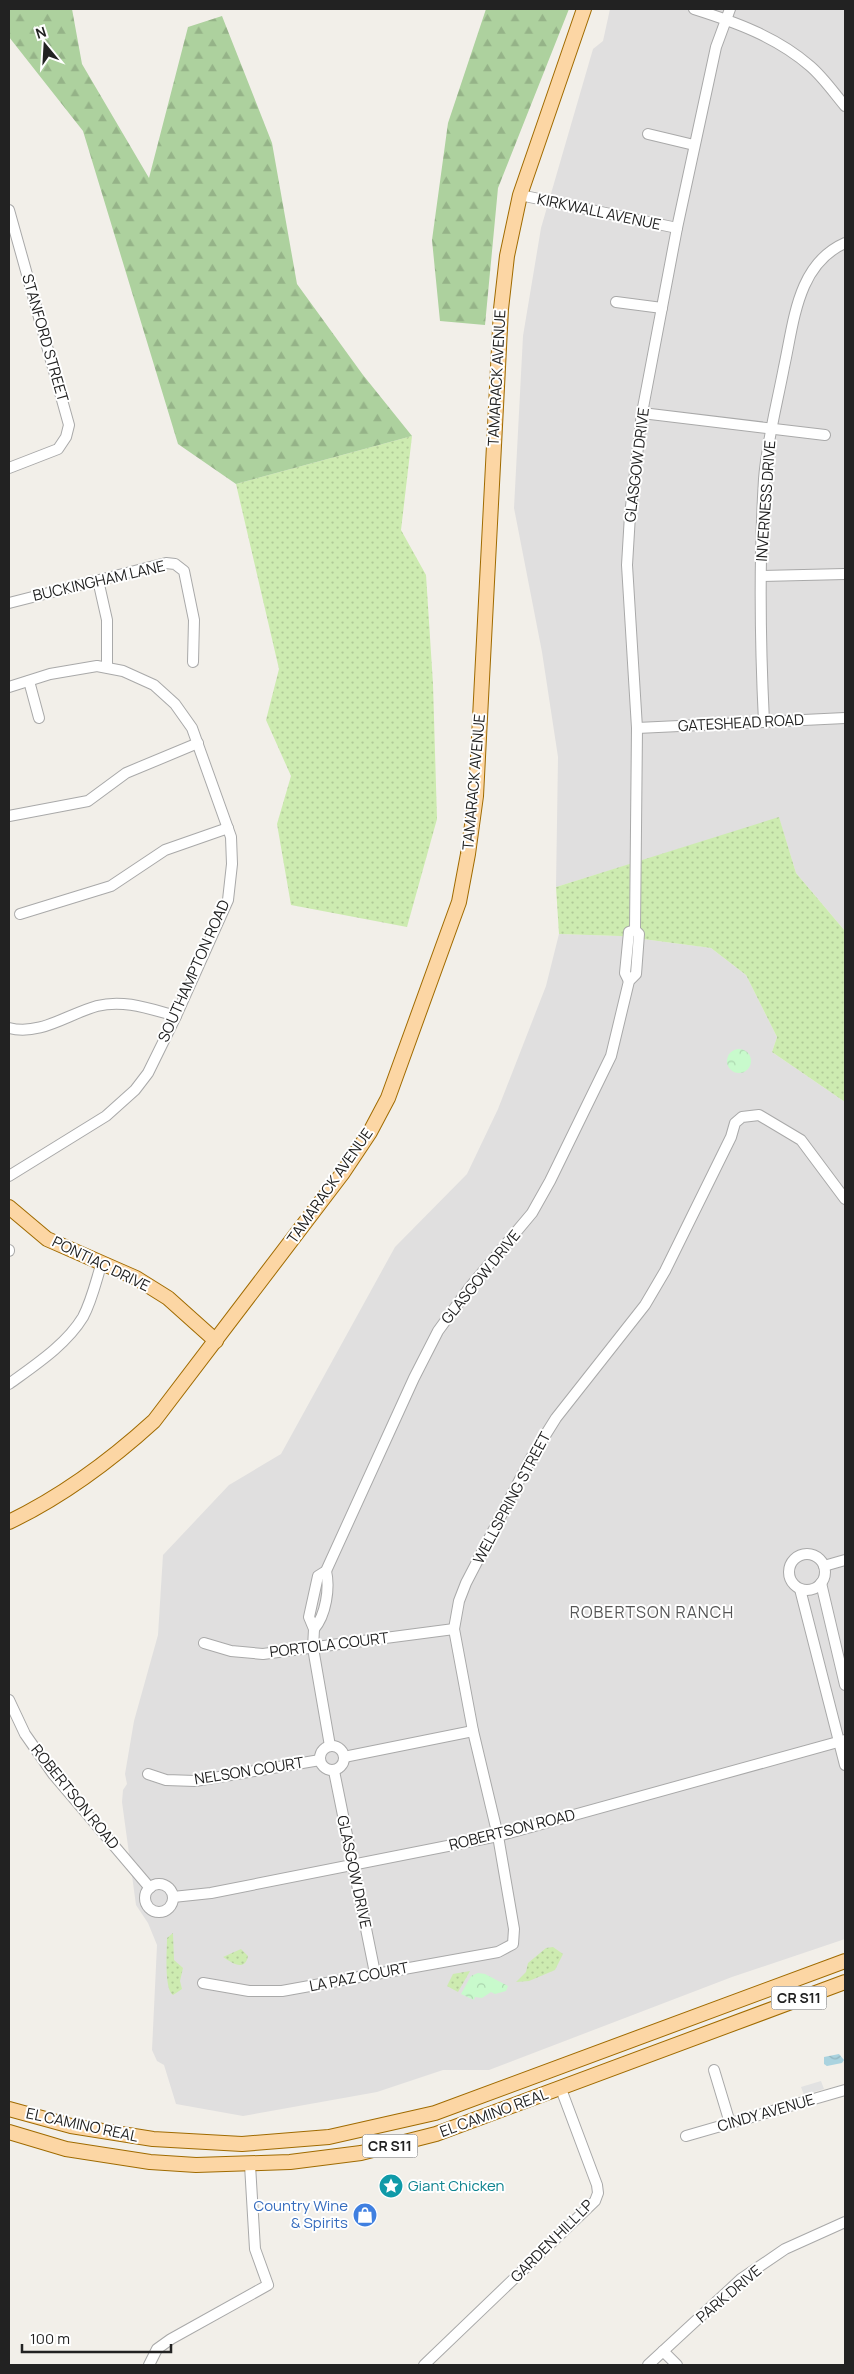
<svg xmlns="http://www.w3.org/2000/svg" width="854" height="2374" font-family="Manrope,sans-serif">
  <style>
    .residential { fill: #e0dfdf }
    .grass { fill: url(#grass-dots) }
    .forest { fill: url(#forest-firs) }
    .park { fill: url(#park-crowns) }
    .parking { fill: #e2e2e2 }
    .water { fill: url(#water-waves) }
    .lines { fill: none; stroke-linecap: round; stroke-linejoin: round }
    .minor-casing { stroke: #a9a9a9; stroke-width: 12 }
    .major-casing { stroke: #a06b00; stroke-width: 16 }
    .minor { stroke: #fff; stroke-width: 10 }
    .major { stroke: #fcd6a4; stroke-width: 14 }
    .labels { text-anchor: middle; stroke-width: 4; stroke-linejoin: round; paint-order: stroke }
    .shield { fill: #fff; stroke: #646464; stroke-width: 1 }
    .shield-label { font-size: 14px; font-weight: bold; fill: #222 }
    .street-label { font-size: 15px; fill: #222; stroke: #fff }
    .culture-label { font-size: 15px; fill: #0d838f; stroke: #fff; text-anchor: start }
    .shop-label { font-size: 15px; fill: #366cbe; stroke: #fff; text-anchor: end }
    .neighbourhood-label { font-size: 16px; letter-spacing: 1px; fill: #555; stroke: #fff }
  </style>
  <defs>
    <pattern id="grass-dots" width="8" height="8" patternUnits="userSpaceOnUse" patternTransform="scale(1.25)"><rect width="8" height="8" fill="#cdebb0"/><path d="M2 2h.1M6 6h.1" fill="none" stroke="#b0c997" stroke-width="1.8" stroke-linecap="round"/></pattern>
    <pattern id="forest-firs" width="22" height="20" patternUnits="userSpaceOnUse" patternTransform="scale(1.25)"><rect width="22" height="20" fill="#add19e"/><path d="M5 1l3.5 6h-7zM16 11l3.5 6h-7z" fill="#95b388"/></pattern>
    <pattern id="park-crowns" width="20" height="18" patternUnits="userSpaceOnUse" patternTransform="scale(1.25)"><rect width="20" height="18" fill="#c8facc"/><path d="M2 6a3 3 0 1 1 6 0M12 15a3 3 0 1 1 6 0" fill="none" stroke="#acd6af"/></pattern>
    <pattern id="water-waves" width="16" height="10" patternUnits="userSpaceOnUse" patternTransform="scale(1.25)"><rect width="16" height="10" fill="#aad3df"/><path d="M0 5q4-4 8 0t8 0" fill="none" stroke="#92b5bf"/></pattern>
  </defs>
  <rect width="100%" height="100%" fill="#f2efe9"/>
  <g class="residential">
    <polygon points="610,9 845,9 845,931 796,873 779,818 556,887 558,757 542,652 514,508 523,336 541,228 593,49 603,41"/>
    <polygon points="559,934 620,936 711,948 746,975 777,1037 772,1052 845,1102 845,1939 732,1977 489,2070 443,2070 377,2092 243,2116 176,2104 164,2065 157,2061 152,2050 157,1945 148,1923 136,1905 122,1802 123,1790 127,1784 125,1774 134,1721 158,1635 163,1555 229,1485 281,1454 395,1247 467,1174 498,1109 546,986"/>
  </g>
  <g class="grass">
    <polygon points="412,436 401,530 426,575 433,684 437,819 407,927 291,905 277,824 291,776 266,720 279,669 236,484"/>
    <polygon points="779,817 796,873 845,931 845,1102 772,1052 777,1037 746,975 711,948 620,936 559,934 556,887"/>
    <path d="M173,1933L174,1960L183,1968L180,1981L182,1989L173,1995C164,1989 167,1950 167,1938Z"/>
    <polygon points="553,1947 563,1954 555,1970 529,1981 516,1982 526,1972 528,1963 546,1948"/>
    <path d="M241,1949L248,1956C245,1972 232,1963 223,1957Z"/>
    <polygon points="470,1971 458,1992 447,1986 453,1974"/>
  </g>
  <g class="forest">
    <polygon points="9,9 72,9 82,64 149,178 188,27 222,16 272,143 297,284 363,375 412,436 236,484 178,444 83,131 9,37"/>
    <polygon points="486,9 569,9 498,188 485,325 440,321 432,240 448,123"/>
  </g>
  <g class="park">
    <circle cx="739" cy="1061" r="12"/>
    <polygon points="478,1973 485,1974 508,1986 506,1991 495,1994 491,1992 482,1998 475,1997 474,2000 461,1994 471,1976"/>
  </g>
  <polygon class="parking" points="821,2081 824,2089 804,2095 801,2087"/>
  <polygon class="water" points="839,2054 844,2060 842,2063 827,2066 824,2064 824,2057"/>
  <g class="lines">
    <defs>
      <g id="minor">
        <path d="M694,9C735,22 777,37 810,66C823,77 834,93 845,106"/>
        <polyline points="648,134 694,145"/>
        <polyline points="520,195 677,228"/>
        <polyline points="9,210 69,425 66,437 58,449 9,468"/>
        <polyline points="616,302 662,308"/>
        <polyline points="642,413 825,435"/>
        <polyline points="761,576 845,574"/>
        <polyline points="98,580 107,620 107,667"/>
        <polyline points="9,603 166,563 175,564 184,571 194,620 193,662"/>
        <polyline points="29,681 39,718"/>
        <polyline points="9,687 50,674 97,666 123,671 154,685 175,704 192,728 231,837 232,864 228,900 176,1016 148,1073 135,1090 106,1116 9,1176"/>
        <path d="M764,722C760,641 759,560 764,479C767,441 777,404 784,367C794,322 797,264 845,243"/>
        <polyline points="637,728 845,718"/>
        <polyline points="9,816 88,801 126,773 198,743"/>
        <polyline points="20,914 111,886 165,850 228,828"/>
        <polyline points="629,981 625,973 629,932 635,930"/>
        <path d="M9,1028C40,1036 68,1014 97,1006C124,999 150,1009 176,1016"/>
        <polyline points="9,1251 9,1250"/>
        <path d="M9,1384C35,1365 66,1345 83,1317C92,1300 96,1281 102,1262"/>
        <circle cx="807" cy="1572" r="18"/>
        <polyline points="824,1566 845,1560"/>
        <polyline points="821,1583 845,1685"/>
        <polyline points="800,1589 845,1765"/>
        <path d="M314,1629C326,1615 330,1588 326,1571"/>
        <polyline points="204,1643 231,1651 263,1654 454,1629"/>
        <polyline points="9,1700 25,1734 53,1774 150,1888"/>
        <circle cx="332" cy="1758" r="12"/>
        <polyline points="330,1746 313,1648 314,1629 309,1617 318,1576 326,1571 414,1378 438,1331 470,1287 532,1213 550,1181 611,1056 629,981 636,974 639,934 635,930 637,728 627,565 630,515 642,413 677,228 716,47 730,9"/>
        <polyline points="344,1757 473,1731"/>
        <polyline points="334,1771 375,1973"/>
        <polyline points="148,1774 166,1780 195,1781 320,1760"/>
        <circle cx="159" cy="1898" r="14"/>
        <polyline points="173,1897 211,1893 498,1836 845,1740"/>
        <polyline points="203,1983 249,1991 282,1991 498,1952 513,1944 514,1929 498,1836 473,1731 454,1629 459,1601 466,1583 531,1458 556,1418 645,1305 665,1271 731,1137 735,1123 742,1117 759,1115 801,1140 845,1199"/>
        <polyline points="714,2070 730,2123"/>
        <polyline points="686,2136 845,2090"/>
        <polyline points="663,2351 677,2365"/>
        <polyline points="149,2365 157,2349 171,2339 268,2285 255,2249 250,2165"/>
        <polyline points="424,2365 595,2201 598,2193 597,2185 561,2089"/>
        <polyline points="648,2365 741,2279 785,2249 845,2222"/>
      </g>
      <g id="major">
        <polyline points="9,1207 47,1239 136,1278 168,1298 216,1341"/>
        <path d="M9,1522C63,1496 109,1462 154,1421L342,1174L370,1132L388,1098L459,902L468,854L476,796L501,309L507,256L520,195L584,9"/>
        <polyline points="9,2109 71,2126 153,2139 242,2144 329,2137 435,2113 845,1961"/>
        <polyline points="9,2132 66,2149 150,2162 196,2165 290,2162 361,2153 436,2134 845,1982"/>
      </g>
    </defs>
    <use href="#minor" class="minor-casing"/>
    <use href="#major" class="major-casing"/>
    <use href="#minor" class="minor"/>
    <use href="#major" class="major"/>
  </g>
  <defs>
    <symbol id="sight-disc" viewBox="-11 -11 22 22"><circle r="9.5" fill="#0f9aa8" stroke="#fff"/><path d="M0-6L1.8-2.2L6-1.7L2.9 1.2L3.7 5.4L0 3.3L-3.7 5.4L-2.9 1.2L-6-1.7L-1.8-2.2Z" fill="#fff"/></symbol>
    <symbol id="shop-disc" viewBox="-11 -11 22 22"><circle r="9.5" fill="#3f7fe0" stroke="#fff"/><path d="M-5-2.5h2.3a2.7 3.5 0 0 1 5.4 0H5L5.5 6h-11ZM-1.5-2.5h3a1.5 2.3 0 0 0-3 0Z" fill="#fff"/></symbol>
  </defs>
  <g fill-rule="evenodd">
    <use href="#sight-disc" x="377" y="2172" width="28" height="28"/>
    <use href="#shop-disc" x="351" y="2201" width="28" height="28"/>
  </g>
  <g class="labels">
    <g class="shield">
      <rect x="771.5" y="1986.5" width="55" height="23" rx="4"/>
      <rect x="362.5" y="2134.5" width="55" height="23" rx="4"/>
    </g>
    <g class="shield-label">
      <text x="799" y="2003">CR S11</text>
      <text x="390" y="2151">CR S11</text>
    </g>
    <g class="street-label">
      <text transform="translate(599 212) rotate(12)" y="5">KIRKWALL AVENUE</text>
      <text transform="translate(45 338) rotate(74)" y="5">STANFORD STREET</text>
      <text transform="translate(497 378) rotate(-87)" y="5">TAMARACK AVENUE</text>
      <text transform="translate(637 465) rotate(-83)" y="5">GLASGOW DRIVE</text>
      <text transform="translate(766 501) rotate(-86)" y="5">INVERNESS DRIVE</text>
      <text transform="translate(99 581) rotate(-13)" y="5">BUCKINGHAM LANE</text>
      <text transform="translate(741 723) rotate(-3)" y="5">GATESHEAD ROAD</text>
      <text transform="translate(474 782) rotate(-85)" y="5">TAMARACK AVENUE</text>
      <text transform="translate(194 971) rotate(-66)" y="5">SOUTHAMPTON ROAD</text>
      <text transform="translate(330 1186) rotate(-55)" y="5">TAMARACK AVENUE</text>
      <text transform="translate(101 1264) rotate(26)" y="5">PONTIAC DRIVE</text>
      <text transform="translate(481 1277) rotate(-51)" y="5">GLASGOW DRIVE</text>
      <text transform="translate(512 1498) rotate(-62)" y="5">WELLSPRING STREET</text>
      <text transform="translate(329 1645) rotate(-7)" y="5">PORTOLA COURT</text>
      <text transform="translate(249 1771) rotate(-9)" y="5">NELSON COURT</text>
      <text transform="translate(75 1797) rotate(51)" y="5">ROBERTSON ROAD</text>
      <text transform="translate(512 1830) rotate(-14)" y="5">ROBERTSON ROAD</text>
      <text transform="translate(354 1872) rotate(78)" y="5">GLASGOW DRIVE</text>
      <text transform="translate(359 1977) rotate(-11)" y="5">LA PAZ COURT</text>
      <text transform="translate(494 2113) rotate(-20)" y="5">EL CAMINO REAL</text>
      <text transform="translate(766 2113) rotate(-16)" y="5">CINDY AVENUE</text>
      <text transform="translate(82 2125) rotate(12)" y="5">EL CAMINO REAL</text>
      <text transform="translate(552 2241) rotate(-45)" y="5">GARDEN HILL LP</text>
      <text transform="translate(729 2294) rotate(-40)" y="5">PARK DRIVE</text>
    </g>
    <g class="culture-label">
      <text x="408" y="2191">Giant Chicken</text>
    </g>
    <g class="shop-label">
      <text x="348" y="2211">Country Wine<tspan x="348" dy="17">&amp; Spirits</tspan></text>
    </g>
    <g class="neighbourhood-label">
      <text x="652" y="1618">ROBERTSON RANCH</text>
    </g>
  </g>
  <rect width="854" height="2374" fill="none" stroke="#222222" stroke-width="20"/>
  <g transform="translate(45 45) rotate(342)" stroke="#ffffff" stroke-width="4" paint-order="stroke">
  <path d="M0-4L9 19L0 12L-9 19Z" fill="#222222"/>
  <text y="-8" font-size="14" font-weight="bold" text-anchor="middle" fill="#222222">N</text>
  </g>
  <path d="M22 2344v8h149v-8" fill="none" stroke="#222222" stroke-width="2.5"/>
  <text x="30" y="2344" font-size="15" fill="#222222" stroke="#ffffff" stroke-width="4" paint-order="stroke">100 m</text>
</svg>
